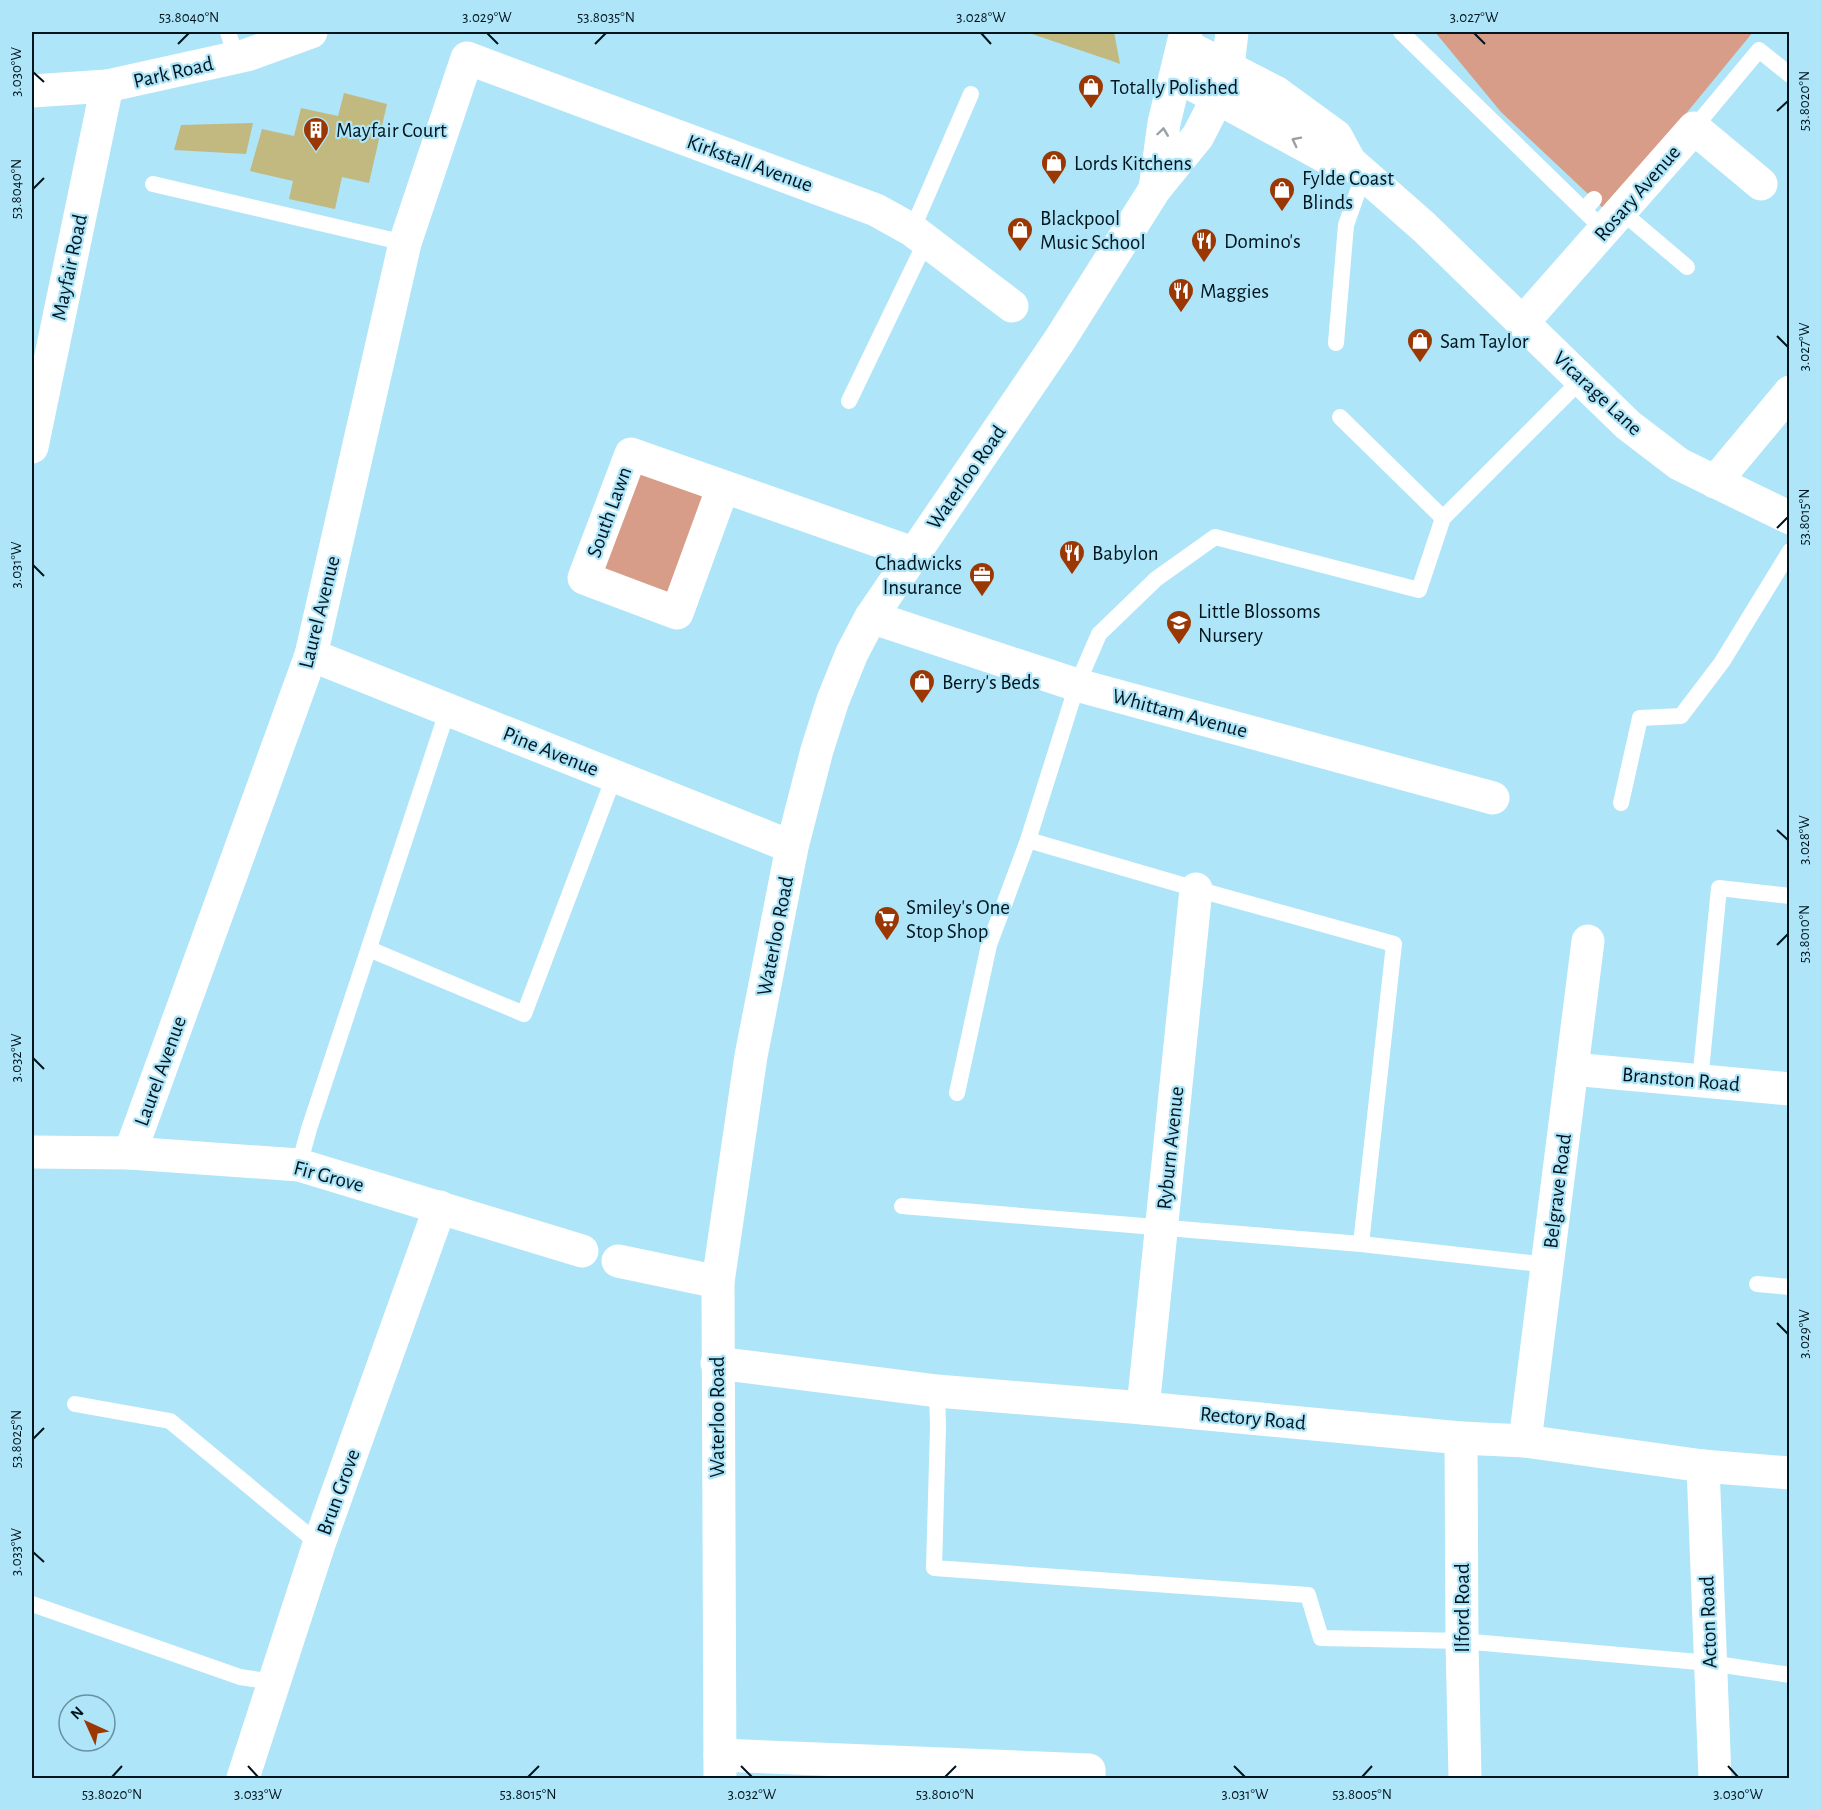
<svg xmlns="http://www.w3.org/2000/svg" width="1821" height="1810" font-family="'Alegreya Sans',sans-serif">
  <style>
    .green { fill: #d79d88 }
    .building { fill: #c1b97f }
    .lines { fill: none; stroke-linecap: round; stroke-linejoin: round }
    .lane { stroke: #fff; stroke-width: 16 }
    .street { stroke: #fff; stroke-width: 33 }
    .secondary { stroke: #fff; stroke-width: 33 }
    .highway { stroke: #fff; stroke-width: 33 }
    .oneway { stroke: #99a1a5 }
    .ticks { fill: none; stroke: #00151e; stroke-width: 2 }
    .labels { text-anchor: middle; stroke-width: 4.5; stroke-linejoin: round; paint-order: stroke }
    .street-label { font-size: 21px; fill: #00151e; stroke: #aee5f8 }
    .poi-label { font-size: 21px; fill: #00151e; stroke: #aee5f8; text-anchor: start }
    .neatline { fill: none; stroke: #00151e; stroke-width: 2 }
    .ticks-label { font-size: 15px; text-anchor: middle; fill: #00151e }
  </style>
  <rect width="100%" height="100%" fill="#aee5f8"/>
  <g class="green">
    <polygon points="1435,32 1753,32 1661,144 1604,209 1501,112"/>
    <polygon points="631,454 723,487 677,613 584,578"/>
  </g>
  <g class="building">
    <polygon points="1026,32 1114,32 1120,64 1112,61"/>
    <polygon points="344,93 387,104 369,183 342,177 335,209 289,199 293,181 250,171 262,129 294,136 301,108 338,116"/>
    <polygon points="253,123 246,154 174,150 181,125"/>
  </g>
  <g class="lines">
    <g class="lane">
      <polyline points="228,32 236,57"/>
      <polyline points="1401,32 1604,230"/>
      <polyline points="1694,128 1759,50 1790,75"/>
      <polyline points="153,184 405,243"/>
      <polyline points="1584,210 1594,199"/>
      <polyline points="1621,211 1687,267"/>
      <polyline points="912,230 971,94"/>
      <polyline points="1336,343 1346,225 1364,174"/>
      <polyline points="849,401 926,241"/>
      <polyline points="1340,417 1443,518"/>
      <polyline points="1621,803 1640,718 1681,716 1722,662 1790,551"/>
      <polyline points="1028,840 1196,889 1394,944 1361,1244"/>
      <polyline points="369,949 524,1014 614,777"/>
      <polyline points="1700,1081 1719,888 1790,896"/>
      <polyline points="957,1093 989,945 1028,840 1077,685 1099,634 1156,579 1215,537 1419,590 1443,518 1582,379"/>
      <polyline points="299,1165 309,1129 448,709"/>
      <polyline points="902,1206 1361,1244 1548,1265"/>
      <polyline points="1757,1284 1790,1287"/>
      <polyline points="937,1391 938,1426 934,1568 1308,1595 1321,1638 1462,1641 1710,1663 1790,1675"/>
      <polyline points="75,1404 170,1421 319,1544"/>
      <polyline points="32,1604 240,1677 274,1682"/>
    </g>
    <g class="street">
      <polyline points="1523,322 1694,128 1761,184"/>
      <polyline points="32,447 107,86"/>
      <polyline points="1715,482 1790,392"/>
      <polyline points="723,487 677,613 584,578 631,454 913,553"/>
      <polyline points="871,617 1077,685 1493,798"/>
      <polyline points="311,655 792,847"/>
      <polyline points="1572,1069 1790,1089"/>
      <polyline points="32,1152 130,1153 299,1165 582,1251"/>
      <polyline points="130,1153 311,655 405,243 467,58 876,210 912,230 1012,306"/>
      <polyline points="618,1261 718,1282"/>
      <polyline points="717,1363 937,1391 1143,1408 1461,1438 1525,1441 1703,1466 1790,1473"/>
      <polyline points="1143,1408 1196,889"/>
      <polyline points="1461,1438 1462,1641 1465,1778"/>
      <polyline points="1525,1441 1588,941"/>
      <polyline points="1703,1466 1715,1778"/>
      <polyline points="720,1755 1089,1770 1089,1778"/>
      <polyline points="243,1778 319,1544 440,1207"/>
    </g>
    <g class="secondary">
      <polyline points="1184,45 1277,93 1336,136 1350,162 1424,227 1628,425 1679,464 1790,518"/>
      <polyline points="1177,76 1326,157 1350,162"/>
      <polyline points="32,91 107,86 247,55 311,32"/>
    </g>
    <g class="highway">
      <polyline points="1155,189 1164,123 1186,32"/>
      <polyline points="720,1778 718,1282 751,1056 792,847 817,750 833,700 852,653 871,617 1059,341 1155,189 1198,136 1218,97 1228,66 1232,32"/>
    </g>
  </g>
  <defs><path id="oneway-chevron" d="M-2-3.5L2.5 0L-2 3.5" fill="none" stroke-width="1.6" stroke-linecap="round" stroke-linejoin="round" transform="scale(1.5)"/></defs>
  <g class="oneway">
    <use href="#oneway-chevron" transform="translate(1163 132) rotate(-82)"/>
    <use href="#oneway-chevron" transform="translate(1296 141) rotate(-153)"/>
  </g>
  <path class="ticks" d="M487,33L498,44M981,33L991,44M1474,33L1485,44M178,44L189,33M595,44L606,33M33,72L44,82M1777,111L1788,101M33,189L44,178M1777,336L1788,347M1777,528L1788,517M33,565L44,576M1777,830L1788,840M1777,945L1788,934M33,1058L44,1069M1777,1323L1788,1334M33,1439L44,1428M33,1552L44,1562M248,1766L258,1777M741,1766L752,1777M1234,1766L1245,1777M1728,1766L1738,1777M112,1777L122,1766M528,1777L539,1766M945,1777L956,1766M1362,1777L1372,1766"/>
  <defs>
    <symbol id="shop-pin" viewBox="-11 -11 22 30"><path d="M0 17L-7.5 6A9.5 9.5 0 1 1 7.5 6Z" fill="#9b3703" stroke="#aee5f8"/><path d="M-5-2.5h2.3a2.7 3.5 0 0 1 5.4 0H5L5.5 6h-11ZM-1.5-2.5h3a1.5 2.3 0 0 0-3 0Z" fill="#fff"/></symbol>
    <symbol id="building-pin" viewBox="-11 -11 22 30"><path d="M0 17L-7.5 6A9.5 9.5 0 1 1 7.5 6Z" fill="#9b3703" stroke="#aee5f8"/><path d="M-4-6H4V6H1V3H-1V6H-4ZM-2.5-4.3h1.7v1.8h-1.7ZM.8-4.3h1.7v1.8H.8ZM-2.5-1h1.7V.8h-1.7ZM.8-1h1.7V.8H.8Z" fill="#fff"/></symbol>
    <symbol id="restaurant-pin" viewBox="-11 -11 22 30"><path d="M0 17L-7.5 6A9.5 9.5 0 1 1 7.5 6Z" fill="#9b3703" stroke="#aee5f8"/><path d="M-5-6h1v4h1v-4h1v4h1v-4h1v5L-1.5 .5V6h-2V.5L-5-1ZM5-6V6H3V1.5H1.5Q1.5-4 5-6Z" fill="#fff"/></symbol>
    <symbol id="office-pin" viewBox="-11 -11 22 30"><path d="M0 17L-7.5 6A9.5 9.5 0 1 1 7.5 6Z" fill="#9b3703" stroke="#aee5f8"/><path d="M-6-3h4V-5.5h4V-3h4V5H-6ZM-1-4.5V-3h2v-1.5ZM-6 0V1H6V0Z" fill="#fff"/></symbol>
    <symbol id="school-pin" viewBox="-11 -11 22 30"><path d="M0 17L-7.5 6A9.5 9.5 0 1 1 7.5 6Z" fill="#9b3703" stroke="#aee5f8"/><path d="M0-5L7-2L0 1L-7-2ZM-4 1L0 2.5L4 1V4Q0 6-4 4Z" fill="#fff"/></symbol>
    <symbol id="supermarket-pin" viewBox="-11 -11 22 30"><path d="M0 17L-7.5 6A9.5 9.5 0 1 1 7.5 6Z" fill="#9b3703" stroke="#aee5f8"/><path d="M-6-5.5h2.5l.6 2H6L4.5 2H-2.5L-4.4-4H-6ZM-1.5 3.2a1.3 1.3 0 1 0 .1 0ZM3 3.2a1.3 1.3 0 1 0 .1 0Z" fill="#fff"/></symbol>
  </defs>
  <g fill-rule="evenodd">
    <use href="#shop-pin" x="1076" y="72" width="30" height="40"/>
    <use href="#building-pin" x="301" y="115" width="30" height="40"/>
    <use href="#shop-pin" x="1039" y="148" width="30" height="40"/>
    <use href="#shop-pin" x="1267" y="175" width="30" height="40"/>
    <use href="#shop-pin" x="1005" y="215" width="30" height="40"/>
    <use href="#restaurant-pin" x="1189" y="226" width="30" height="40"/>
    <use href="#restaurant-pin" x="1166" y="276" width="30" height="40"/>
    <use href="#shop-pin" x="1405" y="326" width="30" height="40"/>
    <use href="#restaurant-pin" x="1057" y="538" width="30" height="40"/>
    <use href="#office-pin" x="967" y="560" width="30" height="40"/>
    <use href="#school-pin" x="1164" y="608" width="30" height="40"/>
    <use href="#shop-pin" x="907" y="667" width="30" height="40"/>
    <use href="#supermarket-pin" x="872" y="904" width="30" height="40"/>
  </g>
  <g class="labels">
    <g class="street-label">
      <text transform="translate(173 72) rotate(-13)" y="7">Park Road</text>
      <text transform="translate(750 163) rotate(20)" y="7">Kirkstall Avenue</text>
      <text transform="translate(1637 193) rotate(-49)" y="7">Rosary Avenue</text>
      <text transform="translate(69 267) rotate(-78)" y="7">Mayfair Road</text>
      <text transform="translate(1598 393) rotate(43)" y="7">Vicarage Lane</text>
      <text transform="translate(966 477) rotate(-55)" y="7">Waterloo Road</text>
      <text transform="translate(609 512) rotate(-70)" y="7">South Lawn</text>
      <text transform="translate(319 612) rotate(-76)" y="7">Laurel Avenue</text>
      <text transform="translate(1180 713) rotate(15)" y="7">Whittam Avenue</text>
      <text transform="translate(551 751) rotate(22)" y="7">Pine Avenue</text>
      <text transform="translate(775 936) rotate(-79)" y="7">Waterloo Road</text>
      <text transform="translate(160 1071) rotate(-70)" y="7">Laurel Avenue</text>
      <text transform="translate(1681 1079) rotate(5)" y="7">Branston Road</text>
      <text transform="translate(1170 1148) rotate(-84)" y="7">Ryburn Avenue</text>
      <text transform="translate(329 1176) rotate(15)" y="7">Fir Grove</text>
      <text transform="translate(1557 1191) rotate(-83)" y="7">Belgrave Road</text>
      <text transform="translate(717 1417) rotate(-90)" y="7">Waterloo Road</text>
      <text transform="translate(1253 1418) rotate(5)" y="7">Rectory Road</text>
      <text transform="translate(338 1492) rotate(-70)" y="7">Brun Grove</text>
      <text transform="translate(1462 1608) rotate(-90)" y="7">Ilford Road</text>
      <text transform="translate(1708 1622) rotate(-92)" y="7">Acton Road</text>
    </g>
    <g class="poi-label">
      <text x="1110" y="94">Totally Polished</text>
      <text x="336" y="137">Mayfair Court</text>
      <text x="1074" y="170">Lords Kitchens</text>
      <text x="1302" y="185">Fylde Coast<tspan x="1302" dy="24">Blinds</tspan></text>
      <text x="1040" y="225">Blackpool<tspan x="1040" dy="24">Music School</tspan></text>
      <text x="1224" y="248">Domino's</text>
      <text x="1200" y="298">Maggies</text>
      <text x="1440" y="348">Sam Taylor</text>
      <text x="1092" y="560">Babylon</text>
      <text x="962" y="570" text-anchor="end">Chadwicks<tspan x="962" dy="24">Insurance</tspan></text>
      <text x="1198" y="618">Little Blossoms<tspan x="1198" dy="24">Nursery</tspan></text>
      <text x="942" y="689">Berry's Beds</text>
      <text x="906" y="914">Smiley's One<tspan x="906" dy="24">Stop Shop</tspan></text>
    </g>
  </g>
  <rect width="1821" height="1810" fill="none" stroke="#aee5f8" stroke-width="66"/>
  <g transform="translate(87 1723) rotate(315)"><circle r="28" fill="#aee5f8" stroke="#6892a1" stroke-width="1.5"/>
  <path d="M0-4.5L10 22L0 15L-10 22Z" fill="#9b3703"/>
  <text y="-9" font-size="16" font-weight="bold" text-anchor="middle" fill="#00151e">N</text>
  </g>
  <rect x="33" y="33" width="1755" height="1744" class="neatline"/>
  <g class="ticks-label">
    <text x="189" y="22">53.8040°N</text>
    <text x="487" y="22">3.029°W</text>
    <text x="606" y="22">53.8035°N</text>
    <text x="981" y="22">3.028°W</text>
    <text x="1474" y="22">3.027°W</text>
    <text transform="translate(16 72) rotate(-90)" y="5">3.030°W</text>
    <text transform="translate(1804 101) rotate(-90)" y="5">53.8020°N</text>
    <text transform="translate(16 189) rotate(-90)" y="5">53.8040°N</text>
    <text transform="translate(1804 347) rotate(-90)" y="5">3.027°W</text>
    <text transform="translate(1804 517) rotate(-90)" y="5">53.8015°N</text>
    <text transform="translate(16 565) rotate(-90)" y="5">3.031°W</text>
    <text transform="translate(1804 840) rotate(-90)" y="5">3.028°W</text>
    <text transform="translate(1804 934) rotate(-90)" y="5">53.8010°N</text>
    <text transform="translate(16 1058) rotate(-90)" y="5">3.032°W</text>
    <text transform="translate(1804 1334) rotate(-90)" y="5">3.029°W</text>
    <text transform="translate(16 1439) rotate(-90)" y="5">53.8025°N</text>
    <text transform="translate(16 1552) rotate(-90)" y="5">3.033°W</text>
    <text x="112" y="1799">53.8020°N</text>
    <text x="258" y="1799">3.033°W</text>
    <text x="528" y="1799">53.8015°N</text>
    <text x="752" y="1799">3.032°W</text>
    <text x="945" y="1799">53.8010°N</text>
    <text x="1245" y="1799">3.031°W</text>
    <text x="1362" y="1799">53.8005°N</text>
    <text x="1738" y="1799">3.030°W</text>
  </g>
</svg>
